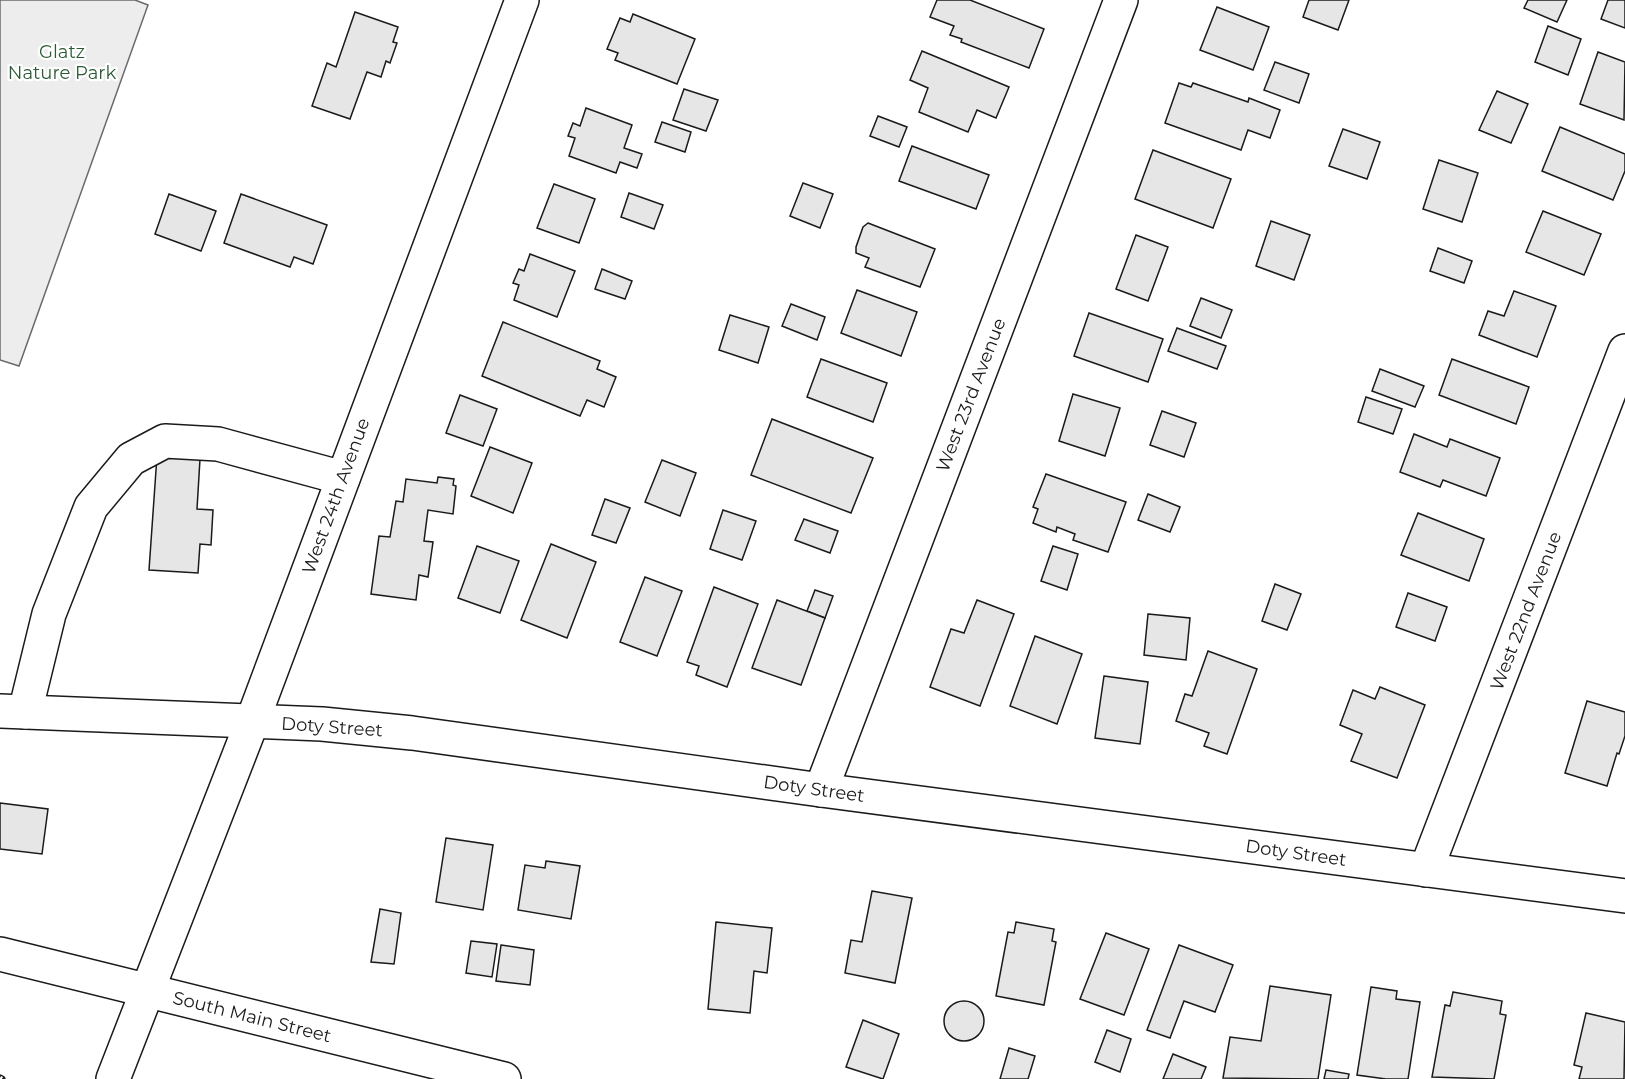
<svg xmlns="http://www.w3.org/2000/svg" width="1625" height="1079" font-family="Montserrat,sans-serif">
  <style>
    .built { fill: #ededed; stroke: #6a6a6a; stroke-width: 1.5 }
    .building { fill: #e6e6e6; stroke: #1a1a1a; stroke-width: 1.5 }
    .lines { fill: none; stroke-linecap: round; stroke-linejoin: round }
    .minor-casing { stroke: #1a1a1a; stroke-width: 36 }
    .major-casing { stroke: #1a1a1a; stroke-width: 36 }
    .minor { stroke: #fff; stroke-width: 33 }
    .major { stroke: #fff; stroke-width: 33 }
    .rail-casing { stroke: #1a1a1a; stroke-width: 7 }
    .rail { stroke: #fff; stroke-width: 4.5; stroke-dasharray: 14; stroke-linecap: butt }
    .labels { text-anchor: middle; stroke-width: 4.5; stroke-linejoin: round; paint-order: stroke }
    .park-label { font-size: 18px; fill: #2b5a34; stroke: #fff }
    .street-label { font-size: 18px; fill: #1a1a1a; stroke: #fff }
  </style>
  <rect width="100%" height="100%" fill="#fff"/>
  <polygon class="built" points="0,0 135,0 148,5 19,366 0,360"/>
  <g class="building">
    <polygon points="937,0 970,0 1044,29 1029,68 961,42 962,39 950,35 954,26 930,17"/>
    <polygon points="1309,0 1349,0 1338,30 1303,17"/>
    <polygon points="1528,0 1567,0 1557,22 1524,8"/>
    <polygon points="1608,0 1625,0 1625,28 1601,19"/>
    <polygon points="1217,7 1269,27 1253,70 1200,50"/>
    <polygon points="355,12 398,27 393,42 397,43 390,63 386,61 381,77 367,72 350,119 312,106 327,63 336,67"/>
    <polygon points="633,14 695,39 677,84 615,60 618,53 607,49 620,18 630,22"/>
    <polygon points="1548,26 1581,39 1568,75 1535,62"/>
    <polygon points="922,51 1009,87 996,118 977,110 968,132 919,112 928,88 910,80"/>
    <polygon points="1598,52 1625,62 1624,120 1580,104"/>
    <polygon points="1275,62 1309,74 1299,103 1264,90"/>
    <polygon points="1179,83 1191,87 1193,83 1248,102 1249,98 1280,110 1270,138 1248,130 1241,150 1165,123"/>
    <polygon points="684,89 718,100 706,131 673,120"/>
    <polygon points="1497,91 1528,104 1511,143 1479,130"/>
    <polygon points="586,108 632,125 624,148 642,154 637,168 620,162 616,173 569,156 575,138 568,136 573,123 580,126"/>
    <polygon points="878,116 907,127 899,147 870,136"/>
    <polygon points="662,122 691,132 685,152 655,142"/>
    <polygon points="1560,127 1625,154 1625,171 1613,200 1542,171"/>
    <polygon points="1343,129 1380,142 1367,179 1329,166"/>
    <polygon points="912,146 989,175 976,209 899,181"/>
    <polygon points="1153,150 1231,179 1213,228 1135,199"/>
    <polygon points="1439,160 1478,173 1462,222 1423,209"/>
    <polygon points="803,183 833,194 820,228 790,216"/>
    <polygon points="554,184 595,199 579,243 537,228"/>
    <polygon points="629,193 663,205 654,229 621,217"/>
    <polygon points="169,194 216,211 201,251 155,234"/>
    <polygon points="241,194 327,225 313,264 294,257 290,267 224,243"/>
    <polygon points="1543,211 1601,234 1584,275 1526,252"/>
    <polygon points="1271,221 1310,235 1294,280 1256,266"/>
    <polygon points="868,223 935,249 920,287 865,267 869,258 856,253 856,247 863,227"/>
    <polygon points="1136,235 1168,247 1148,301 1116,289"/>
    <polygon points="1438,248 1472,261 1464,283 1430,271"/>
    <polygon points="530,254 575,271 557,317 514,300 519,285 513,283 519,269 524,271"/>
    <polygon points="602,269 632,281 625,299 595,289"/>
    <polygon points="857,290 917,312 901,356 841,333"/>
    <polygon points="1514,291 1556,306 1537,357 1479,335 1488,311 1504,316"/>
    <polygon points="1201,298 1232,310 1221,338 1190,326"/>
    <polygon points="791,304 825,317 817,340 782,326"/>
    <polygon points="1089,313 1163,339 1148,382 1074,356"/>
    <polygon points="730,315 769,327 758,363 719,350"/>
    <polygon points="503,322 600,361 597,369 616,377 604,407 587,400 580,416 482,376"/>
    <polygon points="1177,328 1226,346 1217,369 1168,351"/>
    <polygon points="821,359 887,383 873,422 807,397"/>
    <polygon points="1452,359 1529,387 1516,424 1439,395"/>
    <polygon points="1380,369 1424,386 1415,407 1372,391"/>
    <polygon points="1073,394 1120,408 1105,456 1059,441"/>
    <polygon points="460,395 497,409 483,446 446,433"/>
    <polygon points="1366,397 1402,409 1393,434 1358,422"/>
    <polygon points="1162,411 1196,423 1184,457 1150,445"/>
    <polygon points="772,419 873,458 851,513 751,475"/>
    <polygon points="1414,434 1447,447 1450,439 1500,458 1486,496 1443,480 1440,487 1400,472"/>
    <polygon points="490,447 532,463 513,513 471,496"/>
    <polygon points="157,456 200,459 197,509 213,510 211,545 200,544 198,573 149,570"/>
    <polygon points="662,460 696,473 680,516 645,502"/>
    <polygon points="1046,474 1126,502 1108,552 1073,540 1075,534 1057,527 1056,532 1033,523 1038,509 1033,507"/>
    <polygon points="438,477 454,479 453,485 456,486 453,514 428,510 424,541 433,542 428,577 419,575 416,600 371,594 379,536 390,537 396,501 403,502 406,479 437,483"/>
    <polygon points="1148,494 1180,507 1170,532 1138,520"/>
    <polygon points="605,499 630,508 616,543 592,535"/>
    <polygon points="723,510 756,521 742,560 710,549"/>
    <polygon points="1418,513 1484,539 1469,581 1401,555"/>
    <polygon points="804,519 838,531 830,553 795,540"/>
    <polygon points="551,544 596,562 567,638 521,620"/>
    <polygon points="477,546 519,561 500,613 458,598"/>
    <polygon points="1053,546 1078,554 1067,590 1041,581"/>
    <polygon points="645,577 682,591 657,656 620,642"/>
    <polygon points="1275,584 1301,594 1287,630 1262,621"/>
    <polygon points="714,587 758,604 727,687 696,675 699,666 687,662"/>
    <polygon points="815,590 833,596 825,618 807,611"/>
    <polygon points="1408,593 1447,607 1435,641 1396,627"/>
    <polygon points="777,600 825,618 801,685 752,668"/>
    <polygon points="977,600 1014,614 980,706 930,687 951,629 964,633"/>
    <polygon points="1148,614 1190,618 1186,660 1144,655"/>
    <polygon points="1035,636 1082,654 1057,724 1010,706"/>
    <polygon points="1208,651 1257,669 1227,754 1204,746 1209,733 1176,721 1185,694 1192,696"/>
    <polygon points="1104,676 1148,682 1140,744 1095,738"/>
    <polygon points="1380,687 1425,705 1397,778 1351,761 1362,734 1340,725 1353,690 1375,699"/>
    <polygon points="1587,701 1625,712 1625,736 1619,754 1617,753 1607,786 1565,773"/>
    <polygon points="0,803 48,809 42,854 0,849"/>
    <polygon points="446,838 493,845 483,910 436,902"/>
    <polygon points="546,861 580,866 571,919 518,910 525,865 545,868"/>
    <polygon points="872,891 912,898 895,983 845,973 851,940 862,942"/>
    <polygon points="380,909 401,913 394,964 371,962"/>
    <polygon points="716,922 772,928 767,973 754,971 750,1013 708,1009"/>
    <polygon points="1016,922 1054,929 1052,941 1056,942 1044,1005 996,996 1008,932 1014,933"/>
    <polygon points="1106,933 1149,949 1124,1015 1080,999"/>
    <polygon points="471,941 497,944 492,977 466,973"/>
    <polygon points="501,945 534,950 530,985 496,981"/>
    <polygon points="1179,945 1233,965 1215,1012 1184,1001 1170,1038 1147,1030"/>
    <polygon points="1270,986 1331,995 1318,1079 1223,1078 1230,1037 1261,1041"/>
    <polygon points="1371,987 1397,991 1396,999 1420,1002 1408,1079 1386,1079 1357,1075"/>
    <polygon points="1453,992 1502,1001 1500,1014 1506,1015 1494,1079 1432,1077 1445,1005 1450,1006"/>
    <circle cx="964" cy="1021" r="20"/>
    <polygon points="1586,1013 1625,1022 1624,1079 1579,1079 1582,1067 1574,1065"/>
    <polygon points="863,1020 899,1034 883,1079 846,1067"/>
    <polygon points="1107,1030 1131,1039 1120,1072 1095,1062"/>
    <polygon points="1009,1048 1035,1056 1028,1079 1000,1079"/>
    <polygon points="1173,1054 1206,1067 1201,1079 1163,1079"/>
    <polygon points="1326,1070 1349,1074 1348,1079 1324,1079"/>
  </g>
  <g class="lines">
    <defs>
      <g id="minor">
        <polyline points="0,711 322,724 412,733 821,790 1625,896"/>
        <polyline points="25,712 49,614 91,507 131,459 165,441 218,444 343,478"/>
        <polyline points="821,790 1121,0"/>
        <polyline points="1426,870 1625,351"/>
        <polyline points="113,1079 252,722 522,0"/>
      </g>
      <polyline id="major" points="0,954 504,1079"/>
    </defs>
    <use href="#minor" class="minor-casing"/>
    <use href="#major" class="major-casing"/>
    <use href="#minor" class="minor"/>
    <use href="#major" class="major"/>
    <defs>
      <polyline id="rail" points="0,1078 2,1079"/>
    </defs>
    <use href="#rail" class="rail-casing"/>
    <use href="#rail" class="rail"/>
  </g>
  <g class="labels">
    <g class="park-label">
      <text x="62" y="58">Glatz<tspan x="62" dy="21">Nature Park</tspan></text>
    </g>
    <g class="street-label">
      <text transform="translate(971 395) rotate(-69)" y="6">West 23rd Avenue</text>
      <text transform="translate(336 496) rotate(-70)" y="6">West 24th Avenue</text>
      <text transform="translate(1526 611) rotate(-69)" y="6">West 22nd Avenue</text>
      <text transform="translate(332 727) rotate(4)" y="6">Doty Street</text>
      <text transform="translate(814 789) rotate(8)" y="6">Doty Street</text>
      <text transform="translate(1296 853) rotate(8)" y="6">Doty Street</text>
      <text transform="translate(252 1017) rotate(14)" y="6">South Main Street</text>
    </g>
  </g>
</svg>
